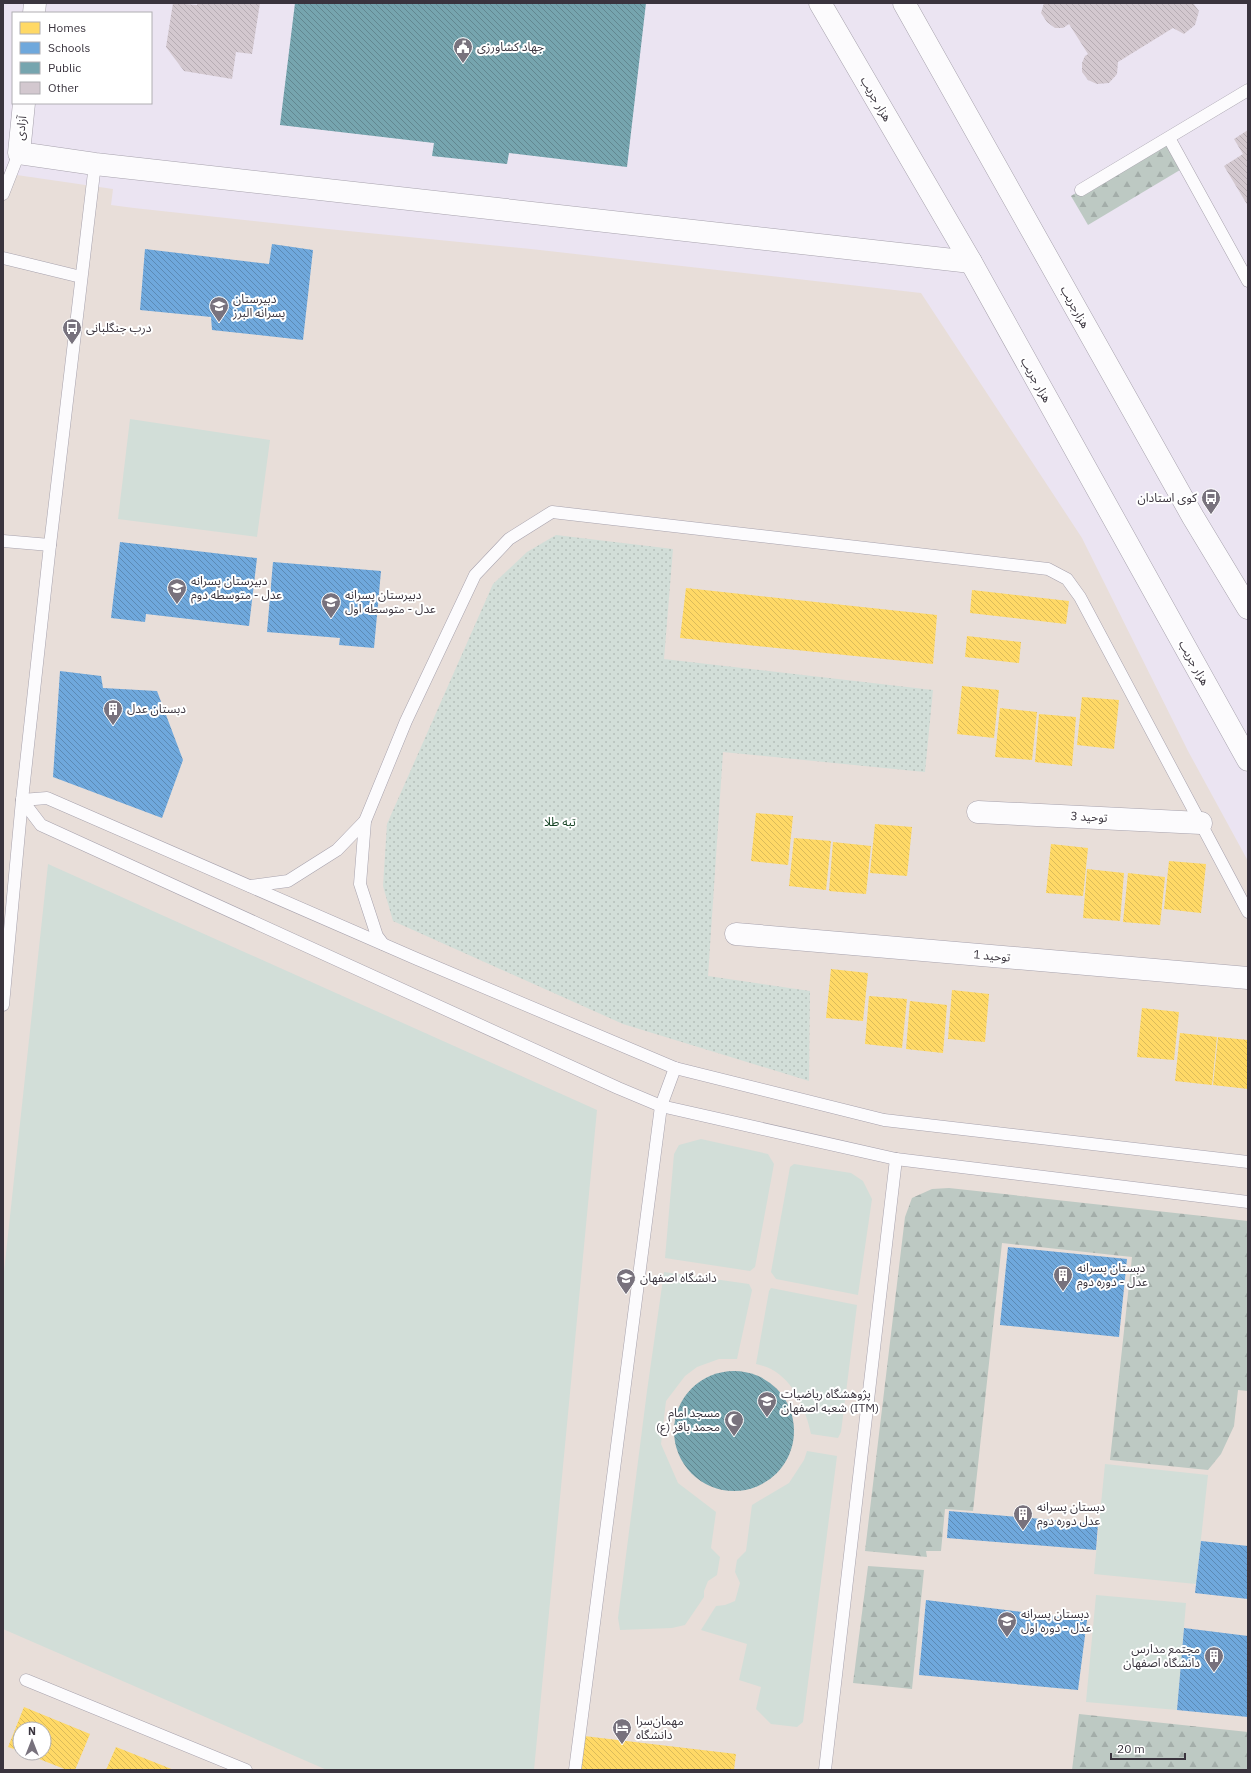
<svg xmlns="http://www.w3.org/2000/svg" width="1251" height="1773" font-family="'IBM Plex Sans','Noto Sans Arabic',sans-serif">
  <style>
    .education { fill: #e8ded9; fill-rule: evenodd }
    .green { fill: #d2ded8 }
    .forest { fill: url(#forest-firs) }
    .park { fill: url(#park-dots) }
    .homes { fill: url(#homes-back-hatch) }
    .schools { fill: url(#schools-back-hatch) }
    .public { fill: url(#public-back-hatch) }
    .building { fill: url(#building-back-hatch) }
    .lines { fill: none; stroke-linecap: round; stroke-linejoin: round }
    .lane-casing { stroke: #a7a2ad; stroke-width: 13 }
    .street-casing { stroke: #a7a2ad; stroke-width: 23 }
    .primary-casing { stroke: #a7a2ad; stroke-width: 23 }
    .lane { stroke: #fcfbfd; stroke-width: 12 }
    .street { stroke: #fcfbfd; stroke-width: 22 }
    .primary { stroke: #fcfbfd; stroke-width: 22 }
    .labels { text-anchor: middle; stroke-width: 4; stroke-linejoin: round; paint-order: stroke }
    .poi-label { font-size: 12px; fill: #3a343e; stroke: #fff; text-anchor: start }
    .street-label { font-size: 12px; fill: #3a343e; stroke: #fff }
    .park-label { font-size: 12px; fill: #144223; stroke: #fff }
  </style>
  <defs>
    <pattern id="forest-firs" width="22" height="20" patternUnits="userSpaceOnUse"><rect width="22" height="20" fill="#bdc9c3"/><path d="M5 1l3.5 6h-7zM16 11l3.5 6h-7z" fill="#a3ada9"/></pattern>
    <pattern id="park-dots" width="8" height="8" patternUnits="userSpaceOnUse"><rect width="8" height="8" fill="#d2ded8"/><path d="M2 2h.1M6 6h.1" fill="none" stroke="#b5bfba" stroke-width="1.8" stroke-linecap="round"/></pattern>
    <pattern id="homes-back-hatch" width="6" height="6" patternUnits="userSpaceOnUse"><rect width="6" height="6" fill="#ffd966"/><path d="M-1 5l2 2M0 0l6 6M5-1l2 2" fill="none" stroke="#dbbb5a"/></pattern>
    <pattern id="schools-back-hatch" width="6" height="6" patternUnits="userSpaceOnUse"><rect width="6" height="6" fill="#6fa8dc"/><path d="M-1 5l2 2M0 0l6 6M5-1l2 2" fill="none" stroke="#5c8ab4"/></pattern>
    <pattern id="public-back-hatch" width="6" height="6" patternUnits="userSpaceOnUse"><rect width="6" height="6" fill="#76a5af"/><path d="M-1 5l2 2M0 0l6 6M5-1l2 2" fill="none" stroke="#628790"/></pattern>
    <pattern id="building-back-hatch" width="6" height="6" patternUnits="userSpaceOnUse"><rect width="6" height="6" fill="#d3c8cf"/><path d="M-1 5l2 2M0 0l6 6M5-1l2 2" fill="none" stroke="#b6acb3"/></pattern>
  </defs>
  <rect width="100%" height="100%" fill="#ebe4f2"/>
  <path class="education" d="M3,173L113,189L111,205L134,208L328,229L531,249L921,293L1082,538L1188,751L1248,861V1770H3ZM20,1729H44V1753H20Z"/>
  <g class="green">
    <polygon points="130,419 270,440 257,537 118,519"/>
    <polygon points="48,864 597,1110 534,1770 327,1770 3,1629 3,1281"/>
    <polygon points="701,1139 768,1154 774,1164 755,1267 750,1271 665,1258 674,1154 679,1145"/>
    <polygon points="794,1164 851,1173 863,1181 872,1199 858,1295 776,1279 771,1272 790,1167"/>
    <polygon points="664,1272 749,1284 752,1290 737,1359 719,1359 697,1367 685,1376 666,1401 661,1444 678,1483 716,1512 711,1548 720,1557 717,1575 708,1581 704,1591 704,1597 685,1625 672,1628 620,1630 618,1618 647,1391"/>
    <path d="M771,1288L857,1305L841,1432L838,1438L811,1434C806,1410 794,1381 771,1369C766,1367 761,1365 756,1364L769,1291Z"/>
    <polygon points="807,1451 837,1456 803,1722 797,1727 771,1724 756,1709 761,1687 739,1680 747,1644 701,1630 716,1606 725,1605 735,1601 740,1583 735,1572 737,1560 746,1551 752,1505 789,1483 804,1460"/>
    <polygon points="1105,1464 1208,1475 1196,1584 1094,1574"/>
    <polygon points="1096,1595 1186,1603 1177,1710 1086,1702"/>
  </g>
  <g class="forest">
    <polygon points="1169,138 1185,167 1088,225 1071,196"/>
    <polygon points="949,1188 1248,1221 1248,1391 1238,1390 1234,1426 1221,1454 1208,1470 1110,1460 1132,1257 1002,1243 973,1511 945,1509 941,1551 926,1551 927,1557 865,1551 905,1217 912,1198 932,1189"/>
    <polygon points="868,1566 924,1570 912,1689 853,1683"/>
    <polygon points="1079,1714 1248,1732 1248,1770 1072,1770"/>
  </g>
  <polygon class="park" points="556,535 673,549 664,659 933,690 925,772 723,752 708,976 810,991 809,1081 623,1024 393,921 383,886 387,824 493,584 527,552"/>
  <g class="homes">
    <polygon points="686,588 937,615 933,664 680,638"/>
    <polygon points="972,590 1069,601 1066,624 970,613"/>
    <polygon points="967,636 1021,642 1019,663 965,657"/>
    <polygon points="962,686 999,690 994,738 957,734"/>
    <polygon points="1082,697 1119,700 1114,749 1077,745"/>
    <polygon points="1000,708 1037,712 1032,760 995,757"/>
    <polygon points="1039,714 1076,717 1072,766 1035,762"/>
    <polygon points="756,813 793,816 788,865 751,861"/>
    <polygon points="875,824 912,827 907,876 870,873"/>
    <polygon points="794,838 831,841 826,890 789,886"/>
    <polygon points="833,842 871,846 866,894 829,891"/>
    <polygon points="1051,844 1088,848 1083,896 1046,893"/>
    <polygon points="1169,861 1206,864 1201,913 1164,909"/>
    <polygon points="1087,869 1124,873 1120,921 1083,918"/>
    <polygon points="1128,873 1165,877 1160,925 1123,922"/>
    <polygon points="831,969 868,973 863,1021 826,1018"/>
    <polygon points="952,990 989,994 985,1042 948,1039"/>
    <polygon points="869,996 907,999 902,1048 865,1044"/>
    <polygon points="910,1001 947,1005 943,1053 906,1049"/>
    <polygon points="1142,1008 1179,1012 1174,1060 1137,1057"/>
    <polygon points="1180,1033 1217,1037 1212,1085 1175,1081"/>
    <polygon points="1218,1037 1248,1040 1248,1089 1213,1085"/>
    <polygon points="24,1707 90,1734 75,1770 67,1770 24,1753 44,1753 44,1729 20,1729 20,1751 8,1747"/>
    <polygon points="584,1736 736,1754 734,1770 580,1770"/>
    <polygon points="116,1747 174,1770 106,1770"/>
  </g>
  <g class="schools">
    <polygon points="272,244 313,250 303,340 212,330 211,317 140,310 145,249 269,264"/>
    <polygon points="120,542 257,558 249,626 146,614 145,622 111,618"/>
    <polygon points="273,562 381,571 374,648 339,645 340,638 267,632"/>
    <polygon points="60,671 101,676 103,688 157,691 183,760 162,818 53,777"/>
    <polygon points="1008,1247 1127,1259 1119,1337 1000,1325"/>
    <polygon points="949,1511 1098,1524 1096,1550 947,1538"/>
    <polygon points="1201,1541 1248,1546 1248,1599 1195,1593"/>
    <polygon points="926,1600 1087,1620 1078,1690 919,1675"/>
    <polygon points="1184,1628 1248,1636 1248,1717 1177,1710"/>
  </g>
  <g class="public">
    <polygon points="295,3 646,3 627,167 509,153 507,164 432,156 434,143 280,125"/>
    <circle cx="734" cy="1431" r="60"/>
  </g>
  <g class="building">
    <polygon points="173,3 197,5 197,3 260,3 252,54 236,52 232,79 184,71 166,47"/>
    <polygon points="1044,3 1193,3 1199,11 1195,25 1184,34 1173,28 1118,62 1117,74 1109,83 1097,84 1088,80 1082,72 1082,63 1085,56 1088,54 1069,24 1063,28 1055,28 1047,22 1041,13"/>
    <polygon points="1248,130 1248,206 1224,166 1243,154 1234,139"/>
  </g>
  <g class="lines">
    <defs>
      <g id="lane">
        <polyline points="1169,138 1248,281"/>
        <polyline points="1081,190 1248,90"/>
        <polyline points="3,194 19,153"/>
        <polyline points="3,258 81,277"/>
        <polyline points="3,541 50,545"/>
        <polyline points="22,800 41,825 618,1088 661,1106 896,1159 1248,1202"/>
        <polyline points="22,800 47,798 417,959 675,1068 884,1120 1248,1162"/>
        <polyline points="250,886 288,881 337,850 365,821"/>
        <polyline points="383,944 377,936 360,884 365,821 406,721 475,575 509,539 552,512 1048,569 1067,579 1080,597 1248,912"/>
        <polyline points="3,1005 22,800 50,545 95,164"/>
        <polyline points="26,1680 246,1770"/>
        <polyline points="575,1770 661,1106 675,1068"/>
        <polyline points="825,1770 896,1159"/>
      </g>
      <g id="street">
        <polyline points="34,13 35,3"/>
        <polyline points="24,103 19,153 95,164 971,262"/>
        <polyline points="978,812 1201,823"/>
        <polyline points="736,934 1248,978"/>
      </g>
      <g id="primary">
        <polyline points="820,3 971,262 1248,760"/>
        <polyline points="904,3 1193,517 1248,608"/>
      </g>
    </defs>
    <use href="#lane" class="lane-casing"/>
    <use href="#street" class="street-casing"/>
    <use href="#primary" class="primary-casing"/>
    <use href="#lane" class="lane"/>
    <use href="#street" class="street"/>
    <use href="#primary" class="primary"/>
  </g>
  <defs>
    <symbol id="civic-pin" viewBox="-11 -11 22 30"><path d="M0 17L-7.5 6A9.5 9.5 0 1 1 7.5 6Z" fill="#78727d" stroke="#fff"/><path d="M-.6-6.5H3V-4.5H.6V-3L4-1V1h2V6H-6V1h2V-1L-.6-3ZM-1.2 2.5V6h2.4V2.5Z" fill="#fff"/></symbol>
    <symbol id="school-pin" viewBox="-11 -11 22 30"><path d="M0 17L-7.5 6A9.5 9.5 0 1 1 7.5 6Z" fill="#78727d" stroke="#fff"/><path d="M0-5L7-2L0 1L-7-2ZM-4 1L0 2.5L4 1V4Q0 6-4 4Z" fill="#fff"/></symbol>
    <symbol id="bus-pin" viewBox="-11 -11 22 30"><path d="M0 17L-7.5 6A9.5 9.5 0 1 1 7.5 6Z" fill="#78727d" stroke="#fff"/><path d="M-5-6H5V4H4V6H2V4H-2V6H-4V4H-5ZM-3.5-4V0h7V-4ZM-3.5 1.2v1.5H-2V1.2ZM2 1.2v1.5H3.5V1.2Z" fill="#fff"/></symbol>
    <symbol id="building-pin" viewBox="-11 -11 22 30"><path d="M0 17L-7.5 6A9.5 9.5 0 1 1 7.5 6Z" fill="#78727d" stroke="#fff"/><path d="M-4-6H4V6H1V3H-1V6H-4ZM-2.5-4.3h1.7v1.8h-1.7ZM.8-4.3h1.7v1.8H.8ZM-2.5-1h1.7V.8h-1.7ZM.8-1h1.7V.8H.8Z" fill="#fff"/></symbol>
    <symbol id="university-pin" viewBox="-11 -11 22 30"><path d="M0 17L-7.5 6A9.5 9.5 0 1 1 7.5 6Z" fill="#78727d" stroke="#fff"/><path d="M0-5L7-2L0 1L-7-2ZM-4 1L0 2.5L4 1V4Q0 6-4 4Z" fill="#fff"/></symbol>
    <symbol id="mosque-pin" viewBox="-11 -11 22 30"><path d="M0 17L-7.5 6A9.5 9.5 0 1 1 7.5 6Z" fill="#78727d" stroke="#fff"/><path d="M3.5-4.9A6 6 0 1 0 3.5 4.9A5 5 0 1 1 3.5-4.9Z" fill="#fff"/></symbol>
    <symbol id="hotel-pin" viewBox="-11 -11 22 30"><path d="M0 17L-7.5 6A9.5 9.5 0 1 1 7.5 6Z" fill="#78727d" stroke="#fff"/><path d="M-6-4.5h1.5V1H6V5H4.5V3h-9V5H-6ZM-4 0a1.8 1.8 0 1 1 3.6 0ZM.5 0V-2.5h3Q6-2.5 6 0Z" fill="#fff"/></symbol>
  </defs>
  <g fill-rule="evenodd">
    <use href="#civic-pin" x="452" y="36" width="22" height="30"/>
    <use href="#school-pin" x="208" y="295" width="22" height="30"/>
    <use href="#bus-pin" x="61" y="317" width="22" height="30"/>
    <use href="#bus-pin" x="1200" y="487" width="22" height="30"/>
    <use href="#school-pin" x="166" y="577" width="22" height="30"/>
    <use href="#school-pin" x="320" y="591" width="22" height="30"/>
    <use href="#building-pin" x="102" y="698" width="22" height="30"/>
    <use href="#building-pin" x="1052" y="1264" width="22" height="30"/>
    <use href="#university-pin" x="615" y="1267" width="22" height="30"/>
    <use href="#university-pin" x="756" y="1390" width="22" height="30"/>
    <use href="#mosque-pin" x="723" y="1409" width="22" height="30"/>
    <use href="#building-pin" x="1012" y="1503" width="22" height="30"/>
    <use href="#school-pin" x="996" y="1610" width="22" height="30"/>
    <use href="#building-pin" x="1203" y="1645" width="22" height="30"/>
    <use href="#hotel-pin" x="611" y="1717" width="22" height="30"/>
  </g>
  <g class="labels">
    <g class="poi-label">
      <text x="477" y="51">جهاد کشاورزی</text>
      <text x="233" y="303">دبیرستان<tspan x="233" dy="14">پسرانه البرز</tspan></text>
      <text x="86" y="332">درب جنگلبانی</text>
      <text x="1197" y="502" text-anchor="end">کوی استادان</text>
      <text x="191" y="585">دبیرستان پسرانه<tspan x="191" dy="14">عدل - متوسطه دوم</tspan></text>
      <text x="345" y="599">دبیرستان پسرانه<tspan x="345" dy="14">عدل - متوسطه اول</tspan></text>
      <text x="127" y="713">دبستان عدل</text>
      <text x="1077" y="1272">دبستان پسرانه<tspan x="1077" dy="14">عدل - دوره دوم</tspan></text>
      <text x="640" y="1282">دانشگاه اصفهان</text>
      <text x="781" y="1398">پژوهشگاه رياضيات<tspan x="781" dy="14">شعبه اصفهان (ITM)</tspan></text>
      <text x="720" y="1417" text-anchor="end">مسجد امام<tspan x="720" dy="14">محمد باقر (ع)</tspan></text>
      <text x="1037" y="1511">دبستان پسرانه<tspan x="1037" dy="14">عدل دوره دوم</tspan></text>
      <text x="1021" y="1618">دبستان پسرانه<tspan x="1021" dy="14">عدل - دوره اول</tspan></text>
      <text x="1200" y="1653" text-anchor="end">مجتمع مدارس<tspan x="1200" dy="14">دانشگاه اصفهان</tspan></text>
      <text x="636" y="1725">مهمان‌سرا<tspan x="636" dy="14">دانشگاه</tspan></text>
    </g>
    <g class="street-label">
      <text transform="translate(876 99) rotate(60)" y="4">هزار جریب</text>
      <text transform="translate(21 128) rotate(-84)" y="4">آزادی</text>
      <text transform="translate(1075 307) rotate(61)" y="4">هزارجریب</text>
      <text transform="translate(1036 380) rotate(61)" y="4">هزار جریب</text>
      <text transform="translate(1194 663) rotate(61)" y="4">هزار جریب</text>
      <text transform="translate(1089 817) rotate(3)" y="4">توحید 3</text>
      <text transform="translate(992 956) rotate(5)" y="4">توحید 1</text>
    </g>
    <g class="park-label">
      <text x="560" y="826">تبه طلا</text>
    </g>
  </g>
  <rect width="1251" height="1773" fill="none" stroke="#3a343e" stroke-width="8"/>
  <rect x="12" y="12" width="140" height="92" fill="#ffffff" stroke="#b0aeb2"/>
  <rect x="20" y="22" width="20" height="12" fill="#ffd966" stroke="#b0aeb2"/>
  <text x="48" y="32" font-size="12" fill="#3a343e">Homes</text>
  <rect x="20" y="42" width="20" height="12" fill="#6fa8dc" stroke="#b0aeb2"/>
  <text x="48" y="52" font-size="12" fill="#3a343e">Schools</text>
  <rect x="20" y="62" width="20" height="12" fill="#76a5af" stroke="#b0aeb2"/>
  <text x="48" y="72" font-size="12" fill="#3a343e">Public</text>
  <rect x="20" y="82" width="20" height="12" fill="#d3c8cf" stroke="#b0aeb2"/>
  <text x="48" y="92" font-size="12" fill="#3a343e">Other</text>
  <g transform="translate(32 1741)"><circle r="19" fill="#ffffff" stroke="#b0aeb2"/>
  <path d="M0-3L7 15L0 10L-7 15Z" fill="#78727d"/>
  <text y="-6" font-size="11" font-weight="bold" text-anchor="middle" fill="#3a343e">N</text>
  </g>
  <path d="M1111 1753v6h74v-6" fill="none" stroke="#3a343e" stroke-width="2"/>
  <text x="1117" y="1753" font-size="12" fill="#3a343e" stroke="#ffffff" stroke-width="3" paint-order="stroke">20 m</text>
</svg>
